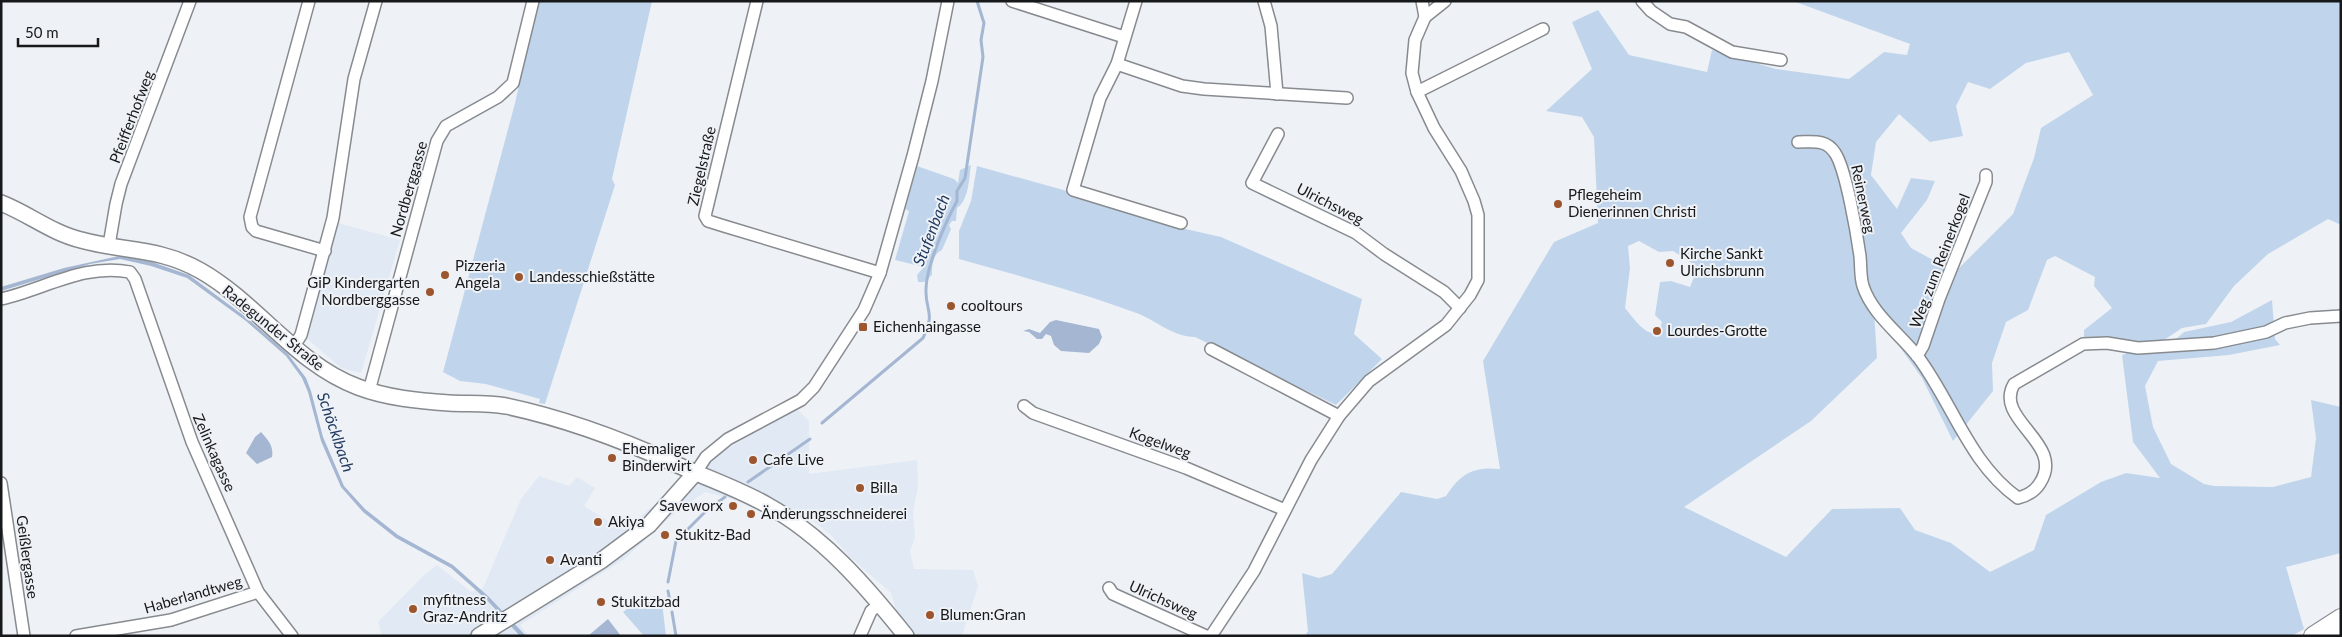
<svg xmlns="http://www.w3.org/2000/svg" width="2342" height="637" font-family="Lato,sans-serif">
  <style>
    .built { fill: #e0e9f4 }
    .green { fill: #c0d5ec; fill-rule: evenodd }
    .water { fill: #a4b6d1 }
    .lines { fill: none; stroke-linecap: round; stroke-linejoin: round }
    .stream { stroke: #a4b6d1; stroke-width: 3 }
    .street-casing { stroke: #878b8f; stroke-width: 14 }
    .secondary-casing { stroke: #878b8f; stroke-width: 18 }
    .primary-casing { stroke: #878b8f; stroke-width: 20 }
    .street { stroke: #fff; stroke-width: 11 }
    .secondary { stroke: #fff; stroke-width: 15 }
    .primary { stroke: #fff; stroke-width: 18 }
    .poi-dot { fill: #9c552d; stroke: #eef2f6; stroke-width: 2 }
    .labels { text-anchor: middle; stroke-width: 4; stroke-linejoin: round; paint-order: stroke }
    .street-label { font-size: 15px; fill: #17181a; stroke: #eef2f6 }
    .poi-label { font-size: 15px; fill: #17181a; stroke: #eef2f6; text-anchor: start }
    .water-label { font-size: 16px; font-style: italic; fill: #213a60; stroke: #eef2f6 }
  </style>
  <rect width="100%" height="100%" fill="#eef2f6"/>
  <g class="built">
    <polygon points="335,222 400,240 361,373 341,368 303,335"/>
    <polygon points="796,408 809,421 809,474 917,460 918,487 913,511 915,538 910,551 914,569 973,570 978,586 962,636 916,636 896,610 891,593 850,557 830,534 809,518 705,492 676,512 623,560 520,625 529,636 382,636 378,622 423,576 437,565 471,592 483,588 521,499 539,476 569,486 577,477 595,488 584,506 613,524 627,527 717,455"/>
  </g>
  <g class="green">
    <polygon points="538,1 652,1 612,179 615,185 545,404 539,403 540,399 486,384 460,381 443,372 515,103"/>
    <path d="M1793,1H2341V225L2328,219L2268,254L2234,286L2206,324L2182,328L2164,340L2141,348L2168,346L2184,332L2231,322L2272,300L2275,339L2280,345L2229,355L2158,361L2145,386L2153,427L2171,464L2204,484L2214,486L2273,487L2311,477L2316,438L2311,400L2341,407V553L2286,567L2304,629L2292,636H1305L1308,631L1302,573L1319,578L1332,574L1401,492L1437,499L1446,496C1460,474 1473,466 1500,469L1483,361L1554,242L1598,223L1594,137L1582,117L1546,111L1592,69L1572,22L1598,10L1629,55L1707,72L1712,50L1776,69L1849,79L1884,52L1907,55L1910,44ZM2069,52L2093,95L2041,128L2034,158L2013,214L1955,272L1911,248L1901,233L1927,200L1935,181L1911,178L1897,209L1871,175L1876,142L1899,114L1930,142L1963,136L1956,106L1968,82L1990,89L2026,63ZM1639,241L1659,252L1673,251L1698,267L1690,287L1671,281L1660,282L1655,315L1662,322L1659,333C1645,337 1633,317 1625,308L1630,268L1628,246ZM2055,256L2095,277L2094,286L2112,308L2084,330V341L2137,349L2122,355L2133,442L2160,478L2126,473L2101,482L2046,515L2034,550L1990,572L1951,543L1915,530L1900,508L1832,509L1786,557L1684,507L1811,421L1877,358L1874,311L1922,378L1953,441L1993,391L1992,363L2006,322L2028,310L2047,260Z"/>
    <path d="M971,165C969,178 969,200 957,208L956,221H952L949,225L951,229L942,250C932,255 932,265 932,275L924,282H918L917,275L924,267L895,260L909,211L905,209L917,166L954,179L958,183L960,170Z"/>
    <path d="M977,166L1067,191L1177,227L1221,237L1362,299L1354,334L1382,359L1336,405L1195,337C1174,337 1158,322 1139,314C1080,292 1019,276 959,259V231L971,201Z"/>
    <polygon points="654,596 662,602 666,636 644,636 623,612 638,600 643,604"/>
  </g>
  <g class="water">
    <polygon points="119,256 152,262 189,275 247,318 288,354 306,378 311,391 323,437 344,486 365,509 398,535 453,565 489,597 526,636 520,636 486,599 451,568 396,538 363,512 341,487 321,441 308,392 302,378 286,356 246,321 187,278 151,266 120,259 90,264 1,291 1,287 64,268"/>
    <polygon points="1056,320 1099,329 1102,337 1099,344 1089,353 1061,351 1054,345 1051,336 1046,334 1042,339 1037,339 1029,332 1023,331 1029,329 1040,333 1050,322"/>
    <path d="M261,432C268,440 274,446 272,457L257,464L246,453L255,437Z"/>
    <polygon points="608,619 621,636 588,636"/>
  </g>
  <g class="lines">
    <g class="stream">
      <path d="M822,423L923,338C936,311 925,312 926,289C926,267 946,221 957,201V191L965,178L983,57L981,40L984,23L977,1"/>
      <polyline points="748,482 810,439"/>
      <polyline points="668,582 676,541 706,511 725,497"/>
      <polyline points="668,591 671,606"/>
      <polyline points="672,612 676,636"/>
    </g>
    <defs>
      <g id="street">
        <polyline points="309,1 250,217 252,227 256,231 325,251"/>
        <polyline points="757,1 705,216 708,221 724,226 880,273"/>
        <polyline points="1012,1 1124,37"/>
        <polyline points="1136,1 1117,64 1100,98 1073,190 1181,223"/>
        <polyline points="1264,1 1271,26 1277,94"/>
        <polyline points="1642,1 1651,11 1670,24 1686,27 1732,52 1781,60"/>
        <polyline points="1425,17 1445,1"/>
        <polyline points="1117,64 1182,86 1204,89 1347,98"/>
        <polyline points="1417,92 1543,29"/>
        <polyline points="1278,134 1252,183 1356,233 1384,254 1444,292 1460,308"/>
        <path d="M1798,142C1813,142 1826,139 1835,153C1846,169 1857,235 1860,256C1861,265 1860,276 1863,286C1872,314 1900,334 1918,357C1953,404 1969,463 2018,498C2026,496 2035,491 2040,483C2066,443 1993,420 2014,384L2083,344L2107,343L2138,348L2214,343L2266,332L2285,323L2310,318L2341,316"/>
        <polyline points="109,245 116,204 121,184 190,1"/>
        <path d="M1,299C45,289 84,263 130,272L135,279L192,442L258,592L292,636"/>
        <polyline points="294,346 301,335 333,218 354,79 376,1"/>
        <polyline points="1211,349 1339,416"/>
        <polyline points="1917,356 1923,346 1939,299 1986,182 1986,175"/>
        <polyline points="369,391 437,141 446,126 498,97 513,83 533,1"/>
        <polyline points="1024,406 1033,413 1186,468 1285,510"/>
        <polyline points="696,472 706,457 728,439 801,400 814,387 864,310 880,273 913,156 932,81 948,1"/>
        <polyline points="1,483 24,636"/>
        <polyline points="1109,588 1113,594 1206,636"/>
        <polyline points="76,636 171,620 258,592"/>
        <polyline points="860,636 871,611 880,604"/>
        <polyline points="1211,636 1254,571 1311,460 1339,416 1369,381 1446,325 1470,295 1478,280 1478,215 1474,201 1461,171 1434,128 1417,92 1412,73 1415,40 1425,17 1422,1"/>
      </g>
      <g id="secondary">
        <path d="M1,203C29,214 52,233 81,240C124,252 159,247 201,271C257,303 296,364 358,387C387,398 419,401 449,403C468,404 488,403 506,406C563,418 620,439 673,463C704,477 737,488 767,505C823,536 866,586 906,636"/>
        <polyline points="479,636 602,560 649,525 696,472"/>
      </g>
      <g id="primary">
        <polyline points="2313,636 2341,618"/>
        <polyline points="2340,636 2341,635"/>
      </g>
    </defs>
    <use href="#street" class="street-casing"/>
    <use href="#secondary" class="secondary-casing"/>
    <use href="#primary" class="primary-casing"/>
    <use href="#street" class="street"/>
    <use href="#secondary" class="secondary"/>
    <use href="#primary" class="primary"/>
  </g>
  <g class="poi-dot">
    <circle cx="1558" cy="204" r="5"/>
    <circle cx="1670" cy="263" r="5"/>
    <circle cx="445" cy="275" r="5"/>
    <circle cx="519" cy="277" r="5"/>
    <circle cx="430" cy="292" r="5"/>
    <circle cx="951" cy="306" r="5"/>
    <rect x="858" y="322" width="10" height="10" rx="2.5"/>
    <circle cx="1657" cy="331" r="5"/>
    <circle cx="612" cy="458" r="5"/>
    <circle cx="753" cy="460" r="5"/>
    <circle cx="860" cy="488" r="5"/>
    <circle cx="733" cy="506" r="5"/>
    <circle cx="751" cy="514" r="5"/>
    <circle cx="598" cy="522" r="5"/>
    <circle cx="665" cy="535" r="5"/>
    <circle cx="550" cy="560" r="5"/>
    <circle cx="601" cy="602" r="5"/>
    <circle cx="413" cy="609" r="5"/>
    <circle cx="930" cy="615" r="5"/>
  </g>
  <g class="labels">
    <g class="street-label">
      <text transform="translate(132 117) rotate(-69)" y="5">Pfeifferhofweg</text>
      <text transform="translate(702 166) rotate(-77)" y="5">Ziegelstraße</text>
      <text transform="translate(409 189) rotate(-74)" y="5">Nordberggasse</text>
      <text transform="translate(1863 199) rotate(78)" y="5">Reinerweg</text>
      <text transform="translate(1330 204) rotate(27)" y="5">Ulrichsweg</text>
      <text transform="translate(1940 261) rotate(-69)" y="5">Weg zum Reinerkogel</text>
      <text transform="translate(273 328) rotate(39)" y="5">Radegunder Straße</text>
      <text transform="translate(1160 443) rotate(20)" y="5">Kogelweg</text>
      <text transform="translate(214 453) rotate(66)" y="5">Zelinkagasse</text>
      <text transform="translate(27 557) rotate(82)" y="5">Geißlergasse</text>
      <text transform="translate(193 595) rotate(-16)" y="5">Haberlandtweg</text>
      <text transform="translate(1163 600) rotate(24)" y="5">Ulrichsweg</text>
    </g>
    <g class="poi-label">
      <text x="1568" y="200">Pflegeheim<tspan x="1568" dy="17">Dienerinnen Christi</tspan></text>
      <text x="1680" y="259">Kirche Sankt<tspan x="1680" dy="17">Ulrichsbrunn</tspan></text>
      <text x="455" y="271">Pizzeria<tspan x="455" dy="17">Angela</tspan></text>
      <text x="529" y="282">Landesschießstätte</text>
      <text x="420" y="288" text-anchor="end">GiP Kindergarten<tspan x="420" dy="17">Nordberggasse</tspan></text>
      <text x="961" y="311">cooltours</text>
      <text x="873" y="332">Eichenhaingasse</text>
      <text x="1667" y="336">Lourdes-Grotte</text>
      <text x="622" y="454">Ehemaliger<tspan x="622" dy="17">Binderwirt</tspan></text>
      <text x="763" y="465">Cafe Live</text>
      <text x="870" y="493">Billa</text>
      <text x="723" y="511" text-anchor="end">Saveworx</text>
      <text x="761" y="519">Änderungsschneiderei</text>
      <text x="608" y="527">Akiya</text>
      <text x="675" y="540">Stukitz-Bad</text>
      <text x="560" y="565">Avanti</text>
      <text x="423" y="605">myfitness<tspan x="423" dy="17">Graz-Andritz</tspan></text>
      <text x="611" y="607">Stukitzbad</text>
      <text x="940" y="620">Blumen:Gran</text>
    </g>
    <g class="water-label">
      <text transform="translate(931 230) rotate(-69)" y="6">Stufenbach</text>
      <text transform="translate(336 432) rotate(71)" y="6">Schöcklbach</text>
    </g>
  </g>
  <rect width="2342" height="637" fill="none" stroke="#17181a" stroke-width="5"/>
  <path d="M18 38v8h80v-8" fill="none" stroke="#17181a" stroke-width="2.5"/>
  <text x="25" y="38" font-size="15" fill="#17181a" stroke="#eef2f6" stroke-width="4" paint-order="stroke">50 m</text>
</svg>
